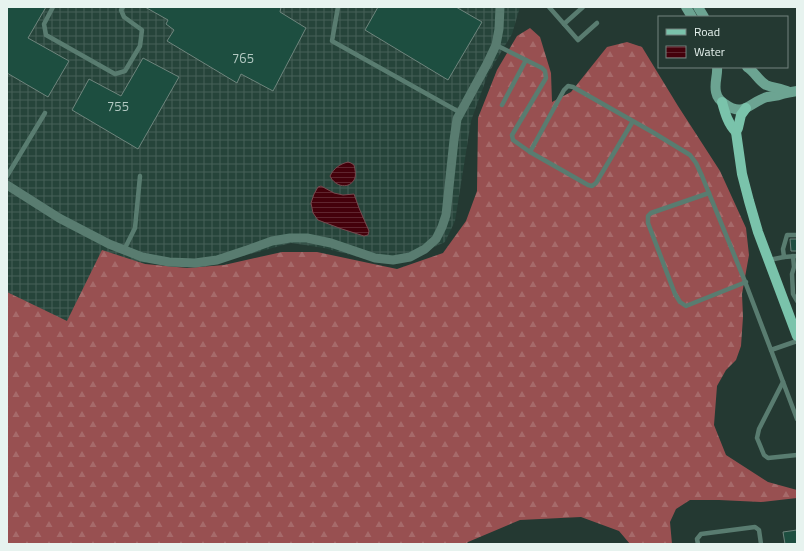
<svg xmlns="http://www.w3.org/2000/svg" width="804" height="551" font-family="'Titillium Web',sans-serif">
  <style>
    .industrial { fill: url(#industrial-grid) }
    .forest { fill: url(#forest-firs) }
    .water { fill: url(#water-rules); stroke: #754a4f }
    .building { fill: #1d4e40; stroke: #6e857d }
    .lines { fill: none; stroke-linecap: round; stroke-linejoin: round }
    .lane { stroke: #597c70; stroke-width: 4.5 }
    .street { stroke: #597c70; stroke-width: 9 }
    .secondary { stroke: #6ca492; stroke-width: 10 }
    .primary { stroke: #7ac3ab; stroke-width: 10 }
    .labels { text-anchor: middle; stroke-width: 3; stroke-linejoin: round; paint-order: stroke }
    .number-label { font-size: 13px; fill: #b4cac3 }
  </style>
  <defs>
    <pattern id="industrial-grid" width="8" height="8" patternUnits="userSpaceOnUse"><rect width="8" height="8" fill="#26443a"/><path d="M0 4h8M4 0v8" fill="none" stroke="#465f57"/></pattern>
    <pattern id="forest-firs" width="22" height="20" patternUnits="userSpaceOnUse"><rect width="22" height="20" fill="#985051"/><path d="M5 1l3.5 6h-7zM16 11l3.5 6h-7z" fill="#a66a6a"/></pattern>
    <pattern id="water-rules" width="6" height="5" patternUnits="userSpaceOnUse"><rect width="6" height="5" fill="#44010b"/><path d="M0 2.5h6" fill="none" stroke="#5f262f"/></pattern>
  </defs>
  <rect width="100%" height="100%" fill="#243932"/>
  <polygon class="industrial" points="7,7 520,7 512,34 488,74 471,121 455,221 445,242 400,263 366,259 324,248 291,243 236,258 147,261 136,274 7,363"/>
  <polygon class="forest" points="530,28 540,37 551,73 552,102 571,92 607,47 627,42 642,47 678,106 720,171 746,228 749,255 742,294 743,317 741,346 736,360 726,370 717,386 714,425 726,455 768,482 797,490 797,498 761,502 719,500 690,500 676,509 670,522 672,544 630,544 619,531 581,517 520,520 468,542 466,544 7,544 7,292 67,321 102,250 145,264 187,268 224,265 282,252 317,252 397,269 443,253 466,221 477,191 478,118 497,70 517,36"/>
  <g class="water">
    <path d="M348,162L351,163L354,165C355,169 356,174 355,178C350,190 335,187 330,176C334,168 340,164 348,162Z"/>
    <polygon points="321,186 334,193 343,195 354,194 359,208 369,231 368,235 364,236 342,229 318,220 313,213 311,203 314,194 318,187"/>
  </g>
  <g class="building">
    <polygon points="7,7 46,7 28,38 69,61 48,97 7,73"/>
    <polygon points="145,7 281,7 280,12 306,28 273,91 241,74 237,83 167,41 174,30 166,24 168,20"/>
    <polygon points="378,7 456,7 482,22 448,80 365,30"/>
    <polygon points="143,58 179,77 138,149 72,110 89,79 121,96"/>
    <polygon points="790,239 797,239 797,251 791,251"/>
    <polygon points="797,530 797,544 785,544 783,532"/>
  </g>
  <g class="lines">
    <g class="lane">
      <polyline points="53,7 44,24 46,35 115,74 125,71 140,46 142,30 124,17 121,10 123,7"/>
      <polyline points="338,7 332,41 461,113"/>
      <polyline points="549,7 578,40 597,23"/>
      <polyline points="564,24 583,7"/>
      <polyline points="496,45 542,68 545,71 546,78 512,135 513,140 530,152"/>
      <polyline points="502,105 526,60"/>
      <polyline points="633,121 596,183 592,186 588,185 530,152 564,90 568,86 573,87 654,133 690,155 696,163 702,176 744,279 771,350 797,341"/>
      <polyline points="7,176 45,113"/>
      <polyline points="709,193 651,213 648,216 648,223 675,294 680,302 686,306 746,282"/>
      <polyline points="124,250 135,228 140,176"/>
      <polyline points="793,256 794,267 792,274 793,294 797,301"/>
      <polyline points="784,257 783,249 787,235 797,235"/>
      <polyline points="769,260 784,257 797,256"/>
      <polyline points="771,350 797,419"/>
      <polyline points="783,382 759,429 757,438 764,455 768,458 797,455"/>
      <polyline points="698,544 697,539 701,534 755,527 759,530 761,544"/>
    </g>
    <polyline class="street" points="7,185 59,218 109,244 142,257 169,262 195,263 217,260 250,249 272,241 290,238 307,238 331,243 375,258 393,260 410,257 425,249 436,239 442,227 446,215 454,140 457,119 487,64 496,45 499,29 500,7"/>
    <g class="secondary">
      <polyline points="686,7 692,17"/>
      <polyline points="698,7 704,17"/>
      <path d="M717,67C718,75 714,83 716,92C717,97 720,101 725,104C744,118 750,102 767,97C772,96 777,96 782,94C788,93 790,92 797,91"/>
      <path d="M747,67C755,72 758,80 766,85C773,88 781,88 789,92"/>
    </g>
    <g class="primary">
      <path d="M722,102C725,113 728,124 736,132"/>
      <polyline points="746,108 741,115 738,128 736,132 742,174 749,201 758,232 797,336"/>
    </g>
  </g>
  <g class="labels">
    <g class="number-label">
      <text x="243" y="63">765</text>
      <text x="118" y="111">755</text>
    </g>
  </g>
  <rect width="804" height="551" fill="none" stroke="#e7f3ef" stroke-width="16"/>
  <rect x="658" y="16" width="130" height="52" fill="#243932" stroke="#72837e"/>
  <rect x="666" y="29" width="20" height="6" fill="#7ac3ab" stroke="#72837e"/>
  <text x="694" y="36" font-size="12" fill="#e7f3ef">Road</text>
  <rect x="666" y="46" width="20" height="12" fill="url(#water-rules)" stroke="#72837e"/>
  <text x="694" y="56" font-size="12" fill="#e7f3ef">Water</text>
</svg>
